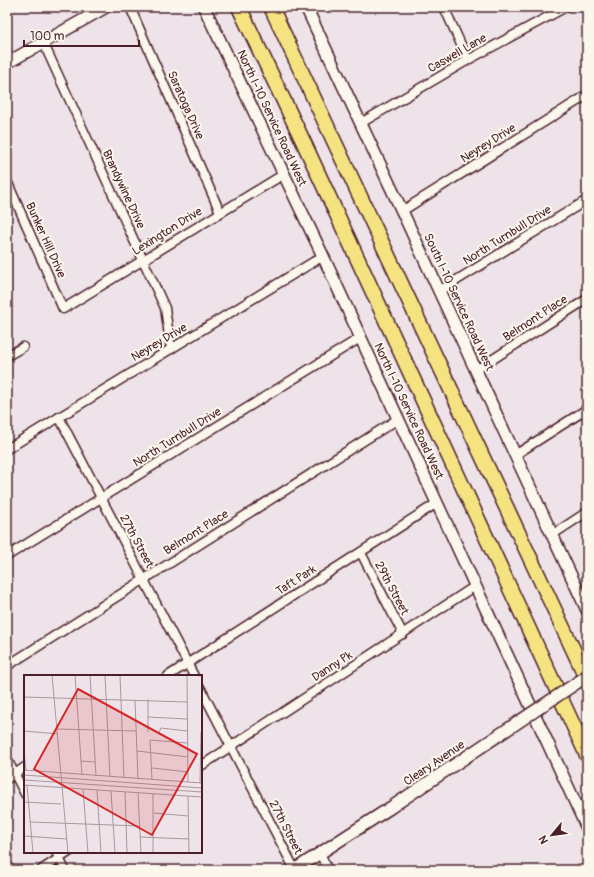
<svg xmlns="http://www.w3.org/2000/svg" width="594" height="877" font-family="Pangolin,sans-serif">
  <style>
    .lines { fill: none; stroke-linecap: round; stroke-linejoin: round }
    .street-casing { stroke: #4a1f2b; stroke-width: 11 }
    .secondary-casing { stroke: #4a1f2b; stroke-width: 14 }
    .highway-casing { stroke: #4a1f2b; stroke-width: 17 }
    .street { stroke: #fbf7ec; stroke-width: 8 }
    .secondary { stroke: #fbf7ec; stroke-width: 11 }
    .highway { stroke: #f5e382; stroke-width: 14 }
    .secondary-bridge-casing { stroke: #4a1f2b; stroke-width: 14; stroke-linecap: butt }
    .secondary-bridge { stroke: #fbf7ec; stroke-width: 11 }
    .labels { text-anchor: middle; stroke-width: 4; stroke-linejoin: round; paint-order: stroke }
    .street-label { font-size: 12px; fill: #4a1f2b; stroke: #fbf7ec }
    .inset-road { fill: none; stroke: #ac959d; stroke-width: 1 }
    .view { fill: #d62828; fill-opacity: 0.15; stroke: #d62828; stroke-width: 2 }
    .inset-edge { fill: none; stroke: #4a1f2b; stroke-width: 2 }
  </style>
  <rect width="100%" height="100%" fill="#eee3e9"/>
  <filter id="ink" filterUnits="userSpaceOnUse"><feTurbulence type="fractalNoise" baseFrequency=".025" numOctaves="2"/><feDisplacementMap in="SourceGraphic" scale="8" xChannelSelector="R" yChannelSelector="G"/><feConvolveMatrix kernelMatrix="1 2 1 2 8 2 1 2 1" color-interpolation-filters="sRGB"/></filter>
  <g filter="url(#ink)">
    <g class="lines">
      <defs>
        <g id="street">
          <polyline points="130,7 220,212"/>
          <polyline points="444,7 468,60"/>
          <polyline points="43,42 165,308 171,349"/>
          <polyline points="361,123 468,60 566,7"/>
          <polyline points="7,181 63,309 284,174"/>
          <polyline points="402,211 587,95"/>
          <polyline points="439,291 587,200"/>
          <polyline points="7,356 23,347"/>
          <polyline points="476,370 587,299"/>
          <polyline points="59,417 194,676"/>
          <polyline points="7,449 323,256"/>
          <polyline points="515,455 587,409"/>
          <polyline points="552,535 587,512"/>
          <polyline points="361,553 403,634"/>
          <polyline points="7,556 360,338"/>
          <polyline points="7,666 398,419"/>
          <polyline points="168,676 437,503"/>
          <polyline points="201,689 295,870"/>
          <polyline points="7,759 25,794"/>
          <polyline points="201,766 475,586"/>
          <polyline points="7,779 25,767"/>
          <polyline points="56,852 65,870"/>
          <polyline points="320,853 328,870"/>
          <polyline points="41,870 69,852"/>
        </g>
        <g id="secondary">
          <polyline points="204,7 323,256 587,828"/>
          <polyline points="306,7 402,211 587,610"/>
          <polyline points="7,63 106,7"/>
          <polyline points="294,870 390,808"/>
        </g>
        <g id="highway">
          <polyline points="239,7 303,141 587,755"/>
          <polyline points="271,7 587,679"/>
        </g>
      </defs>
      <use href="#street" class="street-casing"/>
      <use href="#secondary" class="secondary-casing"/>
      <use href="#highway" class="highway-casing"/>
      <use href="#street" class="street"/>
      <use href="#secondary" class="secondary"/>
      <use href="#highway" class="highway"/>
      <defs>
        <polyline id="secondary-bridge" points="390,808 587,676"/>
      </defs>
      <use href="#secondary-bridge" class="secondary-bridge-casing"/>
      <use href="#secondary-bridge" class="secondary-bridge"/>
    </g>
  </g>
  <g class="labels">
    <g class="street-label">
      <text transform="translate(457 53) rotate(-30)" y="4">Caswell Lane</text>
      <text transform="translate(186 105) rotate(66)" y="4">Saratoga Drive</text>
      <text transform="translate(272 118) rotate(65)" y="4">North I-10 Service Road West</text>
      <text transform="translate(488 143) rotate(-32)" y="4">Neyrey Drive</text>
      <text transform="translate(124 189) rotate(65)" y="4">Brandywine Drive</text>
      <text transform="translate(167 231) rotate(-32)" y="4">Lexington Drive</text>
      <text transform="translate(507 235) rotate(-32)" y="4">North Turnbull Drive</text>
      <text transform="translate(46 240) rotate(66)" y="4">Bunker Hill Drive</text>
      <text transform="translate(459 302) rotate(65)" y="4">South I-10 Service Road West</text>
      <text transform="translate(535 318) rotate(-33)" y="4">Belmont Place</text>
      <text transform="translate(159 342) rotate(-31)" y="4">Neyrey Drive</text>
      <text transform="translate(409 411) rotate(65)" y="4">North I-10 Service Road West</text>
      <text transform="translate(177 437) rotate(-32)" y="4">North Turnbull Drive</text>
      <text transform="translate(196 532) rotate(-32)" y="4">Belmont Place</text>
      <text transform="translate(137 541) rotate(62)" y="4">27th Street</text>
      <text transform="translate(296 580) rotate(-33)" y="4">Taft Park</text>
      <text transform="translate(392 588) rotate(62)" y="4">29th Street</text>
      <text transform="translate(332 666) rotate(-33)" y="4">Danny Pk</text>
      <text transform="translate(434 763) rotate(-34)" y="4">Cleary Avenue</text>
      <text transform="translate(286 827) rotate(63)" y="4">27th Street</text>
    </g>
  </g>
  <g transform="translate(24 675)">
    <rect width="178" height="178" fill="#eee3e9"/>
    <path class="inset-road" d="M28,0L44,178M51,0L58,100M66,0L72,101M81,0L86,102M96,0L100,103M163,0L164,107M166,0L178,1M0,22L163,27M124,24V57M111,25L114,104M124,42L163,44M33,54L112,56M0,56L34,59M135,57L137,53L163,56M0,75L2,96M113,76L164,82M57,86L71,87M128,93L164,97M0,95L178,108M0,100L178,113M0,105L178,117M128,105L126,65L163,68M176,108L177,57M0,110L178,122M3,110L9,178M59,114L64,178M73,115L77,178M87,116L91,178M101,117L103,178M114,118L117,178M129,119V178M164,121L165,178M0,127L37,129M130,138L164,141M6,147L116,151M0,161L43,164M116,162L165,164"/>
    <path class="view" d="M54,14L173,79L128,160L10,94Z"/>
    <rect width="178" height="178" class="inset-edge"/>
  </g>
  <rect width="594" height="877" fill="none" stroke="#fbf7ec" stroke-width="24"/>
  <rect x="12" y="12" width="570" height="853" fill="none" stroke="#4a1f2b" stroke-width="1.5" filter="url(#ink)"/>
  <g transform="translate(552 835) rotate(241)" stroke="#fbf7ec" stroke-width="3" paint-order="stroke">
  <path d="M0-3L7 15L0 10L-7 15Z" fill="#4a1f2b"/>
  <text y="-6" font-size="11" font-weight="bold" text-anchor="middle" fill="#4a1f2b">N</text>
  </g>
  <path d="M24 40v6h115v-6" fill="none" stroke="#4a1f2b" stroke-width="2"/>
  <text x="30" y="40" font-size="12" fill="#4a1f2b" stroke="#fbf7ec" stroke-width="3" paint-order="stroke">100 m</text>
</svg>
